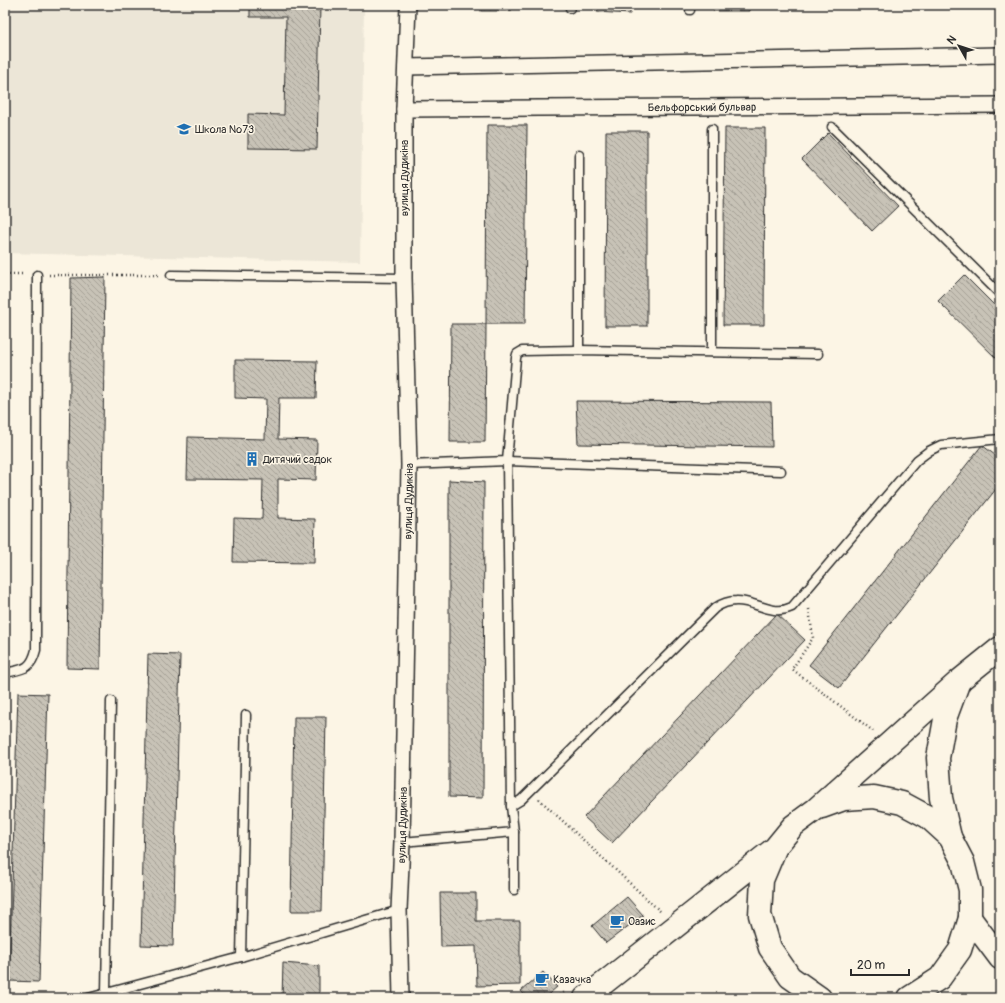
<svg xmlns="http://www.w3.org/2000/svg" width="1005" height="1003" font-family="Pangolin,sans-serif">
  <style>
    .built { fill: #ece6d7 }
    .building { fill: url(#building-back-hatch); stroke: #2b2b2b }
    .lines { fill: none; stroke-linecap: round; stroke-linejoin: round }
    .lane-casing { stroke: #2b2b2b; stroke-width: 11 }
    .street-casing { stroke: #2b2b2b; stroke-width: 18 }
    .secondary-casing { stroke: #2b2b2b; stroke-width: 25 }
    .path { stroke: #2b2b2b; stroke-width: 2.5; stroke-dasharray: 1 3; stroke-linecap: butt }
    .lane { stroke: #fcf5e5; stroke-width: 8 }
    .street { stroke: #fcf5e5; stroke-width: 15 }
    .secondary { stroke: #fcf5e5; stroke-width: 22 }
    .labels { text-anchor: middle; stroke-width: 3; stroke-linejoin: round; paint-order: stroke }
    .street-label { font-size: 11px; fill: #2b2b2b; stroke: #fcf5e5 }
    .poi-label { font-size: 11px; fill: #2b2b2b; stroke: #fcf5e5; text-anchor: start }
  </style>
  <defs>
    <pattern id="building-back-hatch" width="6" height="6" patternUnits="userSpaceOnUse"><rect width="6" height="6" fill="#c8c3b7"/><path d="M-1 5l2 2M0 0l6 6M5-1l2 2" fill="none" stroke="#a39f95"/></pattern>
  </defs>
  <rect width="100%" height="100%" fill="#fcf5e5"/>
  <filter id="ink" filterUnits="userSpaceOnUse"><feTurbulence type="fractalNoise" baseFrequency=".025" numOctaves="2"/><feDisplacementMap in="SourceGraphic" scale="8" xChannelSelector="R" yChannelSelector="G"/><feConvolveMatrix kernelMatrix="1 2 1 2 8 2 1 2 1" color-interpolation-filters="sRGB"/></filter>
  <g filter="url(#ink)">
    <polygon class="built" points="5,5 364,5 360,262 5,253"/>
    <g class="building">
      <polygon points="250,5 320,5 317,149 248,148 248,114 284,115 286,17 250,17"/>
      <rect x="481" y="5" width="30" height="6"/>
      <polygon points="597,5 630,5 630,14 597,12"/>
      <rect x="714" y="5" width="35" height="6"/>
      <polygon points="487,125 527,125 525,324 486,324"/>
      <polygon points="725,128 765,128 764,325 723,325"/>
      <polygon points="606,131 647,131 647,326 605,326"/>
      <polygon points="828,133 898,206 872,231 802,159"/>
      <polygon points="964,275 1000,311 1000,362 938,301"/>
      <polygon points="105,277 100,669 67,668 71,278"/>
      <polygon points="451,324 486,324 485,442 450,442"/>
      <polygon points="235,360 317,361 316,398 279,398 278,439 317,440 316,480 278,479 278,518 315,519 314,563 233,562 234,518 262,519 263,480 187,479 188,437 265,439 266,399 235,398"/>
      <polygon points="576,401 771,402 772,447 578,444"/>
      <polygon points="982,445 1000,459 1000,484 839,688 809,665"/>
      <polygon points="449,480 484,482 483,798 449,797"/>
      <polygon points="777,614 805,640 612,843 584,817"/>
      <polygon points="148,654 180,655 173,946 141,945"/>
      <polygon points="18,693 48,694 39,982 9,981"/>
      <polygon points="294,717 326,717 322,911 291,911"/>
      <polygon points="440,893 476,893 476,921 520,921 520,985 477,986 476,946 441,947"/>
      <polygon points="627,897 643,915 606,943 592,926"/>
      <polygon points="283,963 319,966 319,998 282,998"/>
      <polygon points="543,972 557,987 544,998 527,998 521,991"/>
    </g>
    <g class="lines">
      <defs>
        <g id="lane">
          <polyline points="570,5 570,8"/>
          <polyline points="690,10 690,5"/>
          <polyline points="832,127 1000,294"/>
          <polyline points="579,155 579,350"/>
          <polyline points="171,275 404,278"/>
          <polyline points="712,352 712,129"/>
          <polyline points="409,465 507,461 516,358 517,354 522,351 579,350 818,354"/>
          <path d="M5,673C23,669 31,670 36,650L37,275"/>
          <path d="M511,806L521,800L715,608C721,604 728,601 736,601C755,600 771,617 792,607L917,460L929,451L941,445L1000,439"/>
          <polyline points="514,832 514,890"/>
          <polyline points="402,842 514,832 511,806 507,461 781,471"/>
          <polyline points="241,957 246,715"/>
          <polyline points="106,993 111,701"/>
          <polyline points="88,998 241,957 399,910"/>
        </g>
        <g id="street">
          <polyline points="406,67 1000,55"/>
          <path id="s1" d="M404,109L1000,105"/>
          <path id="s2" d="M401,998L399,910L402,842L409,465L404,278V109L408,5"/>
        </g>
        <g id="secondary">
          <polyline points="822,807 844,799 874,797 902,803 928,817 950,837 963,862 970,890 970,918 960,950 940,978 909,998"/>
          <polyline points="950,837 941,798 938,758 945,719 958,684"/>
          <polyline points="775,849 762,880 760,915 770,948 790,977 820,998"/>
          <polyline points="970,918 1000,958"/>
          <polyline points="585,998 775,848 793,826 816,809 959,681 1000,648"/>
        </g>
      </defs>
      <use href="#lane" class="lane-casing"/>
      <use href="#street" class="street-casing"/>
      <use href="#secondary" class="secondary-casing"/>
      <g class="path">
        <polyline points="5,274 24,274"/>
        <polyline points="49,275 158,275"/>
        <polyline points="809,609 813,638 792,669 873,731"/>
        <polyline points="539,799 662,913"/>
        <polyline points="557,998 565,991"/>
      </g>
      <use href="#lane" class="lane"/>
      <use href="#street" class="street"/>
      <use href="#secondary" class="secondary"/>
    </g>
  </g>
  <defs>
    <symbol id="school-bare" viewBox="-9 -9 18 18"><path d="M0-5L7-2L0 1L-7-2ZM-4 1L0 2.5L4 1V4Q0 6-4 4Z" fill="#1f6fb2" stroke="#fcf5e5" stroke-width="2.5" paint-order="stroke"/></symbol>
    <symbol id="building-bare" viewBox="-9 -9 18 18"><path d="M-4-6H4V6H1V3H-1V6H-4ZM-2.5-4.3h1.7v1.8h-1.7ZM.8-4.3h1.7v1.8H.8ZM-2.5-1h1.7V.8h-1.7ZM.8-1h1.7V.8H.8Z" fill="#1f6fb2" stroke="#fcf5e5" stroke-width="2.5" paint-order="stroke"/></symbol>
    <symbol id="cafe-bare" viewBox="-9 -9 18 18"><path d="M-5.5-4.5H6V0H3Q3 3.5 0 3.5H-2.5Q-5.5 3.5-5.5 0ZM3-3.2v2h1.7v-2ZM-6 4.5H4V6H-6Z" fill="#1f6fb2" stroke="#fcf5e5" stroke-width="2.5" paint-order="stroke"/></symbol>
  </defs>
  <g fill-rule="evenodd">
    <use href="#school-bare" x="174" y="119" width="20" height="20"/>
    <use href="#building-bare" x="242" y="449" width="20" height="20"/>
    <use href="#cafe-bare" x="607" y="911" width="20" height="20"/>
    <use href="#cafe-bare" x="532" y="969" width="20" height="20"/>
  </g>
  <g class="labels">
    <g class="street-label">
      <text dy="4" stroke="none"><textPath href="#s1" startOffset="298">Бельфорський бульвар</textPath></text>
      <text transform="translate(404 178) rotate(-90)" y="4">вулиця Дудикіна</text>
      <text dy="4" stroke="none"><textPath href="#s2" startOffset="497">вулиця Дудикіна</textPath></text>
      <text dy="4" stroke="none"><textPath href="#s2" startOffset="173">вулиця Дудикіна</textPath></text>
    </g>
    <g class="poi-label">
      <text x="195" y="133">Школа №73</text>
      <text x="263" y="463">Дитячий садок</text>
      <text x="628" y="925">Оазис</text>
      <text x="553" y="983">Казачка</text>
    </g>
  </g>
  <rect width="1005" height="1003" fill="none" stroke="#fcf5e5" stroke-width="20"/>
  <rect x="10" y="10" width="985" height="983" fill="none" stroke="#2b2b2b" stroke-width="1.5" filter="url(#ink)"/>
  <g transform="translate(959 46) rotate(309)" stroke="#fcf5e5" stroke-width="3" paint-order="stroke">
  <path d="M0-3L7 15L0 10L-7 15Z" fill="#2b2b2b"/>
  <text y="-6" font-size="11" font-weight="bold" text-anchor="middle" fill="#2b2b2b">N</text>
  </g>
  <path d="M851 969v6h58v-6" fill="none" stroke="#2b2b2b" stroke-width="2"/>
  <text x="857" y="969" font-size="12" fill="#2b2b2b" stroke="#fcf5e5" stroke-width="3" paint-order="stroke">20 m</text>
</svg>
